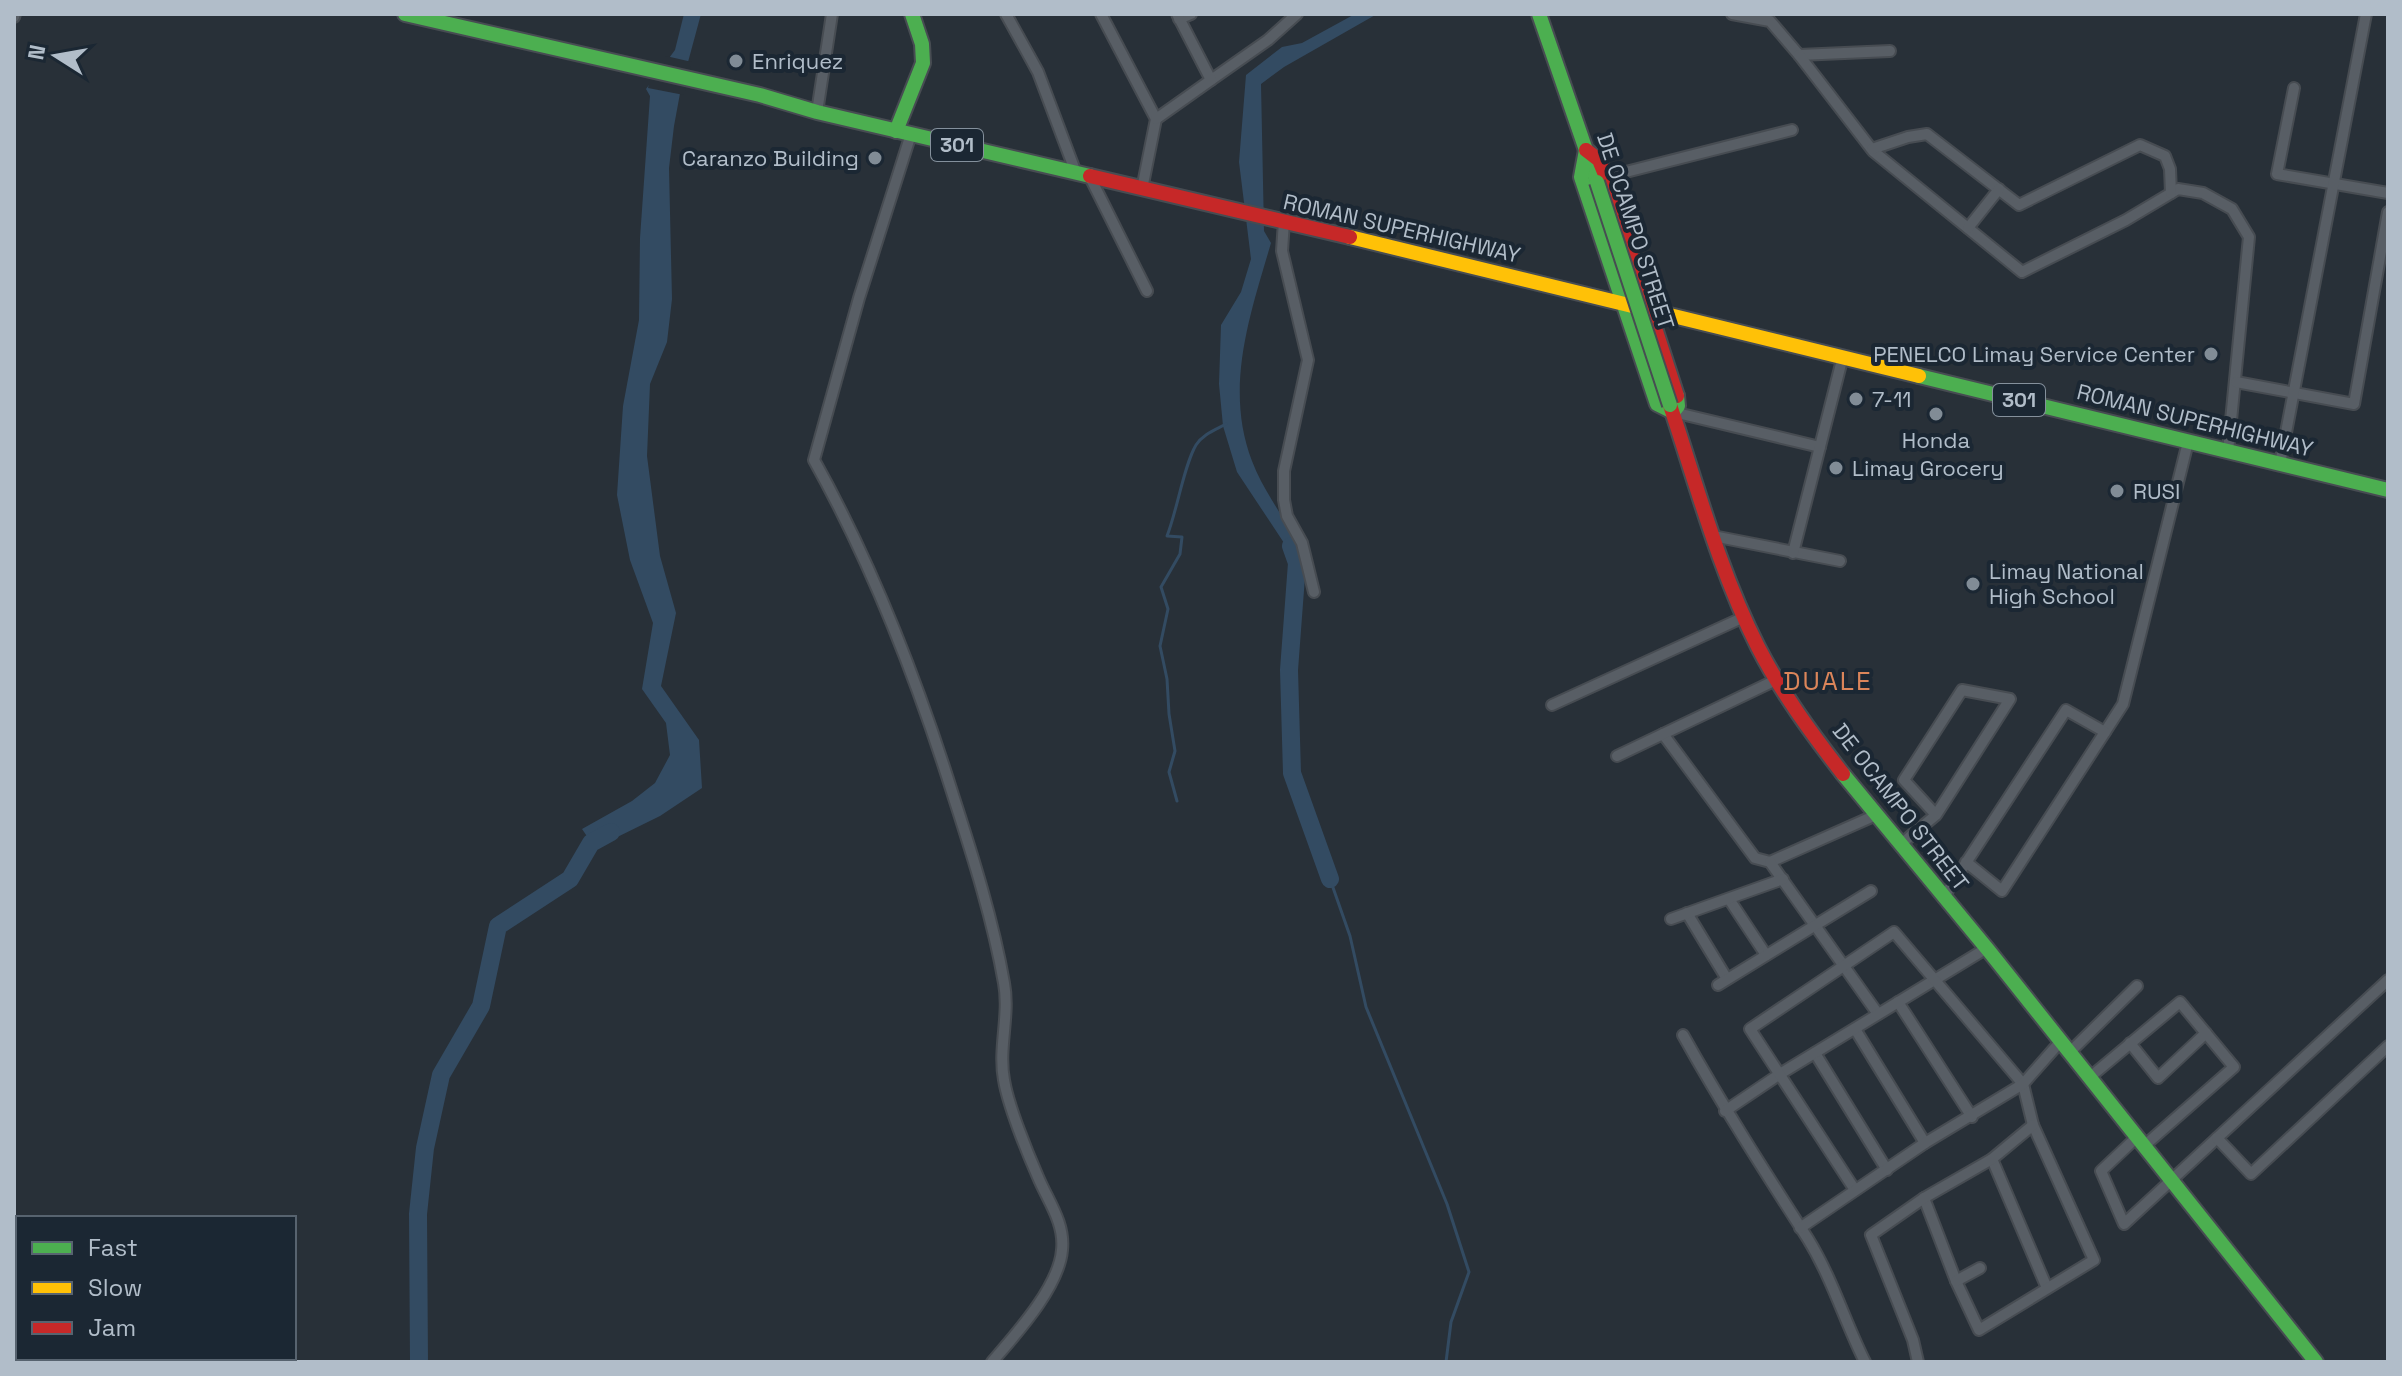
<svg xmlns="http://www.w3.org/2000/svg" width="2402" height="1376" font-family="'Space Grotesk',sans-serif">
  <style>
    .water { fill: #334b62 }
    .pier { fill: #283038 }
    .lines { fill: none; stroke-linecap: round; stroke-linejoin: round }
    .stream { stroke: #334b62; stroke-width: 3 }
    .river { stroke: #334b62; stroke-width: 18 }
    .street-casing { stroke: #474c52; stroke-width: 14 }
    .fast-casing { stroke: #474c52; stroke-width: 18 }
    .slow-casing { stroke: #474c52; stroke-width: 18 }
    .jam-casing { stroke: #474c52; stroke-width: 18 }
    .street { stroke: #585e65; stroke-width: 10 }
    .fast { stroke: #4caf50; stroke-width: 14 }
    .slow { stroke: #ffc107; stroke-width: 14 }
    .jam { stroke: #c62828; stroke-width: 14 }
    .fast-bridge-casing { stroke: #474c52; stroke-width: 18; stroke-linecap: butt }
    .fast-bridge { stroke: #4caf50; stroke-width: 14 }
    .poi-dot { fill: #818c96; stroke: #1b2733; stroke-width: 3 }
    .labels { text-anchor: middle; stroke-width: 8; stroke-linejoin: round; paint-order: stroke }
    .shield { fill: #1b2733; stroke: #84909c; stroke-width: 2 }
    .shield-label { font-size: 20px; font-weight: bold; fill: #b1bdc9 }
    .poi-label { font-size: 22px; fill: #b1bdc9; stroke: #1b2733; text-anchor: start }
    .street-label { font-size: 22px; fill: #b1bdc9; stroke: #1b2733 }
    .quarter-label { font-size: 26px; letter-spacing: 2px; fill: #db855a; stroke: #1b2733 }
  </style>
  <rect width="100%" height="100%" fill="#283038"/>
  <g class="water">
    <polygon points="684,14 701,14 681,88 674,126 669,168 672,299 667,342 650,384 647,456 660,556 676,613 661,686 699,740 702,788 660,816 595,848 582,829 632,801 655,783 670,755 666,723 642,689 653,623 630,560 617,495 623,406 639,320 640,238 650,96 646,89 675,50"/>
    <path d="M1355,14H1377L1284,67L1261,84L1264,231L1271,243C1250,315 1224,388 1252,461C1266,499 1295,527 1304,566H1291L1286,546L1237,472L1223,426L1219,384L1221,325L1241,292L1251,259L1239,162L1246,75L1282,47L1302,43Z"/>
  </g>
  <polygon class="pier" points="666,56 692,62 684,95 648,88 651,75"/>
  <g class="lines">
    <g class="stream">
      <path d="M1177,801L1169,772L1175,751L1169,714L1167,679L1160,646L1168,609L1161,587L1180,554L1182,537L1167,536C1177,511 1184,465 1196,445C1203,434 1215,430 1226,424"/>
      <polyline points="1330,879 1350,936 1366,1007 1447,1204 1469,1272 1451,1322 1446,1362"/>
    </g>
    <g class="river">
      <polyline points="1291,546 1297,563 1289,670 1292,773 1330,879"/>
      <polyline points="419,1362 418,1214 425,1148 441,1075 481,1006 498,926 570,879 591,843 611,832"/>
    </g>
    <defs>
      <g id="street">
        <polyline points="1006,14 1038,72 1076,173"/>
        <polyline points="1101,14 1156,119 1142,189"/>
        <polyline points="1732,14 1770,21 1799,55 1890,51"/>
        <polyline points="14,17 15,14"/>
        <polyline points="1179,19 1191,14"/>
        <polyline points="1799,55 1873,151 2022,272 2126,220 2178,189 2203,193 2232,209 2249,237 2228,451"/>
        <polyline points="1211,80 1268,40 1297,14"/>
        <polyline points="2294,88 2277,174 2388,193"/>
        <polyline points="817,112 832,14"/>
        <polyline points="1156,119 1211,80 1177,14"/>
        <path d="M911,134L859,298L814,460C873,566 917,680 953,795C973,857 993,920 1004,983C1010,1015 998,1048 1004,1080C1008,1105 1027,1152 1038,1177C1048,1201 1065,1223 1062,1250C1059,1287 1016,1334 992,1362"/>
        <polyline points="1872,149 1908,137 1927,134 2019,205 2140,145 2165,156 2170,169 2171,193"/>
        <polyline points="1090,177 1147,291"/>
        <polyline points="1606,177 1792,130"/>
        <polyline points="1284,221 1282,251 1308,360 1284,471 1284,500 1287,516 1302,543 1314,592"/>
        <polyline points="1968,228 1999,189"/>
        <polyline points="2236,382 2354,404 2388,212"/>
        <polyline points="1673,412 1820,447"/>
        <polyline points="2280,464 2366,14"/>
        <polyline points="1713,536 1840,561"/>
        <polyline points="1793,553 1843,356"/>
        <polyline points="1552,705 1744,617"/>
        <polyline points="2105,732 2123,704 2188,442"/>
        <polyline points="1663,734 1755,858 1770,862 1876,815"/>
        <polyline points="1617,756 1776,680"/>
        <polyline points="1901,844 1936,815 2010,699 1962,690 1904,780 1936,815"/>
        <polyline points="1770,862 1878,1014"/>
        <polyline points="1943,898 2066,710 2105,732 2002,891 1966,862"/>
        <polyline points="1729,899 1766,955"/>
        <polyline points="1687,913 1727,979"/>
        <polyline points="1671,919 1783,879"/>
        <polyline points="1718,985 1871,891"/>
        <polyline points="1898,1002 1972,1117"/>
        <polyline points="1855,1029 1925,1143"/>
        <path d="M1683,1035C1722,1105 1765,1172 1808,1239C1832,1278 1845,1322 1865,1362"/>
        <polyline points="2130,1043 2158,1078 2206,1033"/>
        <polyline points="1815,1053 1887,1170"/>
        <polyline points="2069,1053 2137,986"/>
        <polyline points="2089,1078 2180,1002 2234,1067 2144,1146"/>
        <polyline points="1725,1111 1780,1074 1987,948"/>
        <polyline points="2137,1137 2101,1171 2124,1224 2388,980"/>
        <polyline points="2217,1138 2251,1174 2388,1046"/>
        <polyline points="1992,1159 2047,1288"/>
        <polyline points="1855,1190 1750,1029 1894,932 2023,1084 2033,1125 2094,1260 1979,1330 1956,1281 1924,1198"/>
        <polyline points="1800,1228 1925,1143 2023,1084 2060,1042"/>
        <polyline points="1956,1281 1980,1268"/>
        <polyline points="1918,1362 1913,1340 1871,1235 1924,1198 1992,1159 2033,1125"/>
      </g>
      <g id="fast">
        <polyline points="405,14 760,95 817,112 1090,176"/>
        <polyline points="1539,14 1597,182"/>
        <polyline points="896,131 923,63 922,44 912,14"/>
        <polyline points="1586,150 1581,177 1657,404 1673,412 1678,406 1677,396"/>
        <polyline points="1919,376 2388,490"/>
        <polyline points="1843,774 1989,951 2316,1362"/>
      </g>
      <polyline id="slow" points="1350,237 1919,376"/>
      <g id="jam">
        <polyline points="1586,150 1599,160 1606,177 1677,396"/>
        <polyline points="1090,176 1350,237"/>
        <path d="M1670,405C1697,486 1719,570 1758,647C1781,692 1812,734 1843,774"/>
      </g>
    </defs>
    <use href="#street" class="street-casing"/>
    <use href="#fast" class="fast-casing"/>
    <use href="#slow" class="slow-casing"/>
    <use href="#jam" class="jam-casing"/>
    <use href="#street" class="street"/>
    <use href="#fast" class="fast"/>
    <use href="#slow" class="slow"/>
    <use href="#jam" class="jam"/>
    <defs>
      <polyline id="fast-bridge" points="1597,182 1670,405"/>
    </defs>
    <use href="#fast-bridge" class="fast-bridge-casing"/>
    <use href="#fast-bridge" class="fast-bridge"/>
  </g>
  <g class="poi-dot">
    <circle cx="736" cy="61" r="8"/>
    <circle cx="875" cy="158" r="8"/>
    <circle cx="2211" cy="354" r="8"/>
    <circle cx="1856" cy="399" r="8"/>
    <circle cx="1936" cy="414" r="8"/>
    <circle cx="1836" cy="468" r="8"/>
    <circle cx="2117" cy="491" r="8"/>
    <circle cx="1973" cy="584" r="8"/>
  </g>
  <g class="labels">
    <g class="shield">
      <rect x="931" y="129" width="52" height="32" rx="6"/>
      <rect x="1993" y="384" width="52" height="32" rx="6"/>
    </g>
    <g class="shield-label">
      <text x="957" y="152">301</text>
      <text x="2019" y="407">301</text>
    </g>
    <g class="poi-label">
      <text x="752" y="69">Enriquez</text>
      <text x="859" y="166" text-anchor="end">Caranzo Building</text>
      <text x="2195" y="362" text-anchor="end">PENELCO Limay Service Center</text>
      <text x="1872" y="407">7-11</text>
      <text x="1936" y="448" text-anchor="middle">Honda</text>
      <text x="1852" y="476">Limay Grocery</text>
      <text x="2133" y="499">RUSI</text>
      <text x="1989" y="579">Limay National<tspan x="1989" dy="25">High School</tspan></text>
    </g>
    <g class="street-label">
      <text transform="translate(1402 228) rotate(13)" y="8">ROMAN SUPERHIGHWAY</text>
      <text transform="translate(1636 231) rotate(72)" y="8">DE OCAMPO STREET</text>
      <text transform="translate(2195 420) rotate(14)" y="8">ROMAN SUPERHIGHWAY</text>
      <text transform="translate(1901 807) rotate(52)" y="8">DE OCAMPO STREET</text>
    </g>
    <g class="quarter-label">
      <text x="1828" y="690">DUALE</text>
    </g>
  </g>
  <rect width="2402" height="1376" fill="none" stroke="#b1bdc9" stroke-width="32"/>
  <rect x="16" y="1216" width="280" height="144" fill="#1b2733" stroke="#57636f" stroke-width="2"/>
  <rect x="32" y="1242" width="40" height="12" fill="#4caf50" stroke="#57636f" stroke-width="2"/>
  <text x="88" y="1256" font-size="24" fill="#b1bdc9">Fast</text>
  <rect x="32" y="1282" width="40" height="12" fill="#ffc107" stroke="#57636f" stroke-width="2"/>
  <text x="88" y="1296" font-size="24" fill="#b1bdc9">Slow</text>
  <rect x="32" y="1322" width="40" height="12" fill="#c62828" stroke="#57636f" stroke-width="2"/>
  <text x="88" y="1336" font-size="24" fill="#b1bdc9">Jam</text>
  <g transform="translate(56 56) rotate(281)" stroke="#1b2733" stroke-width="6" paint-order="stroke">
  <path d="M0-6L14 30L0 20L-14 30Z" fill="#b1bdc9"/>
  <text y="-12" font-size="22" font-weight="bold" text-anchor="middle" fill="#b1bdc9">N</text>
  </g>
</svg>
